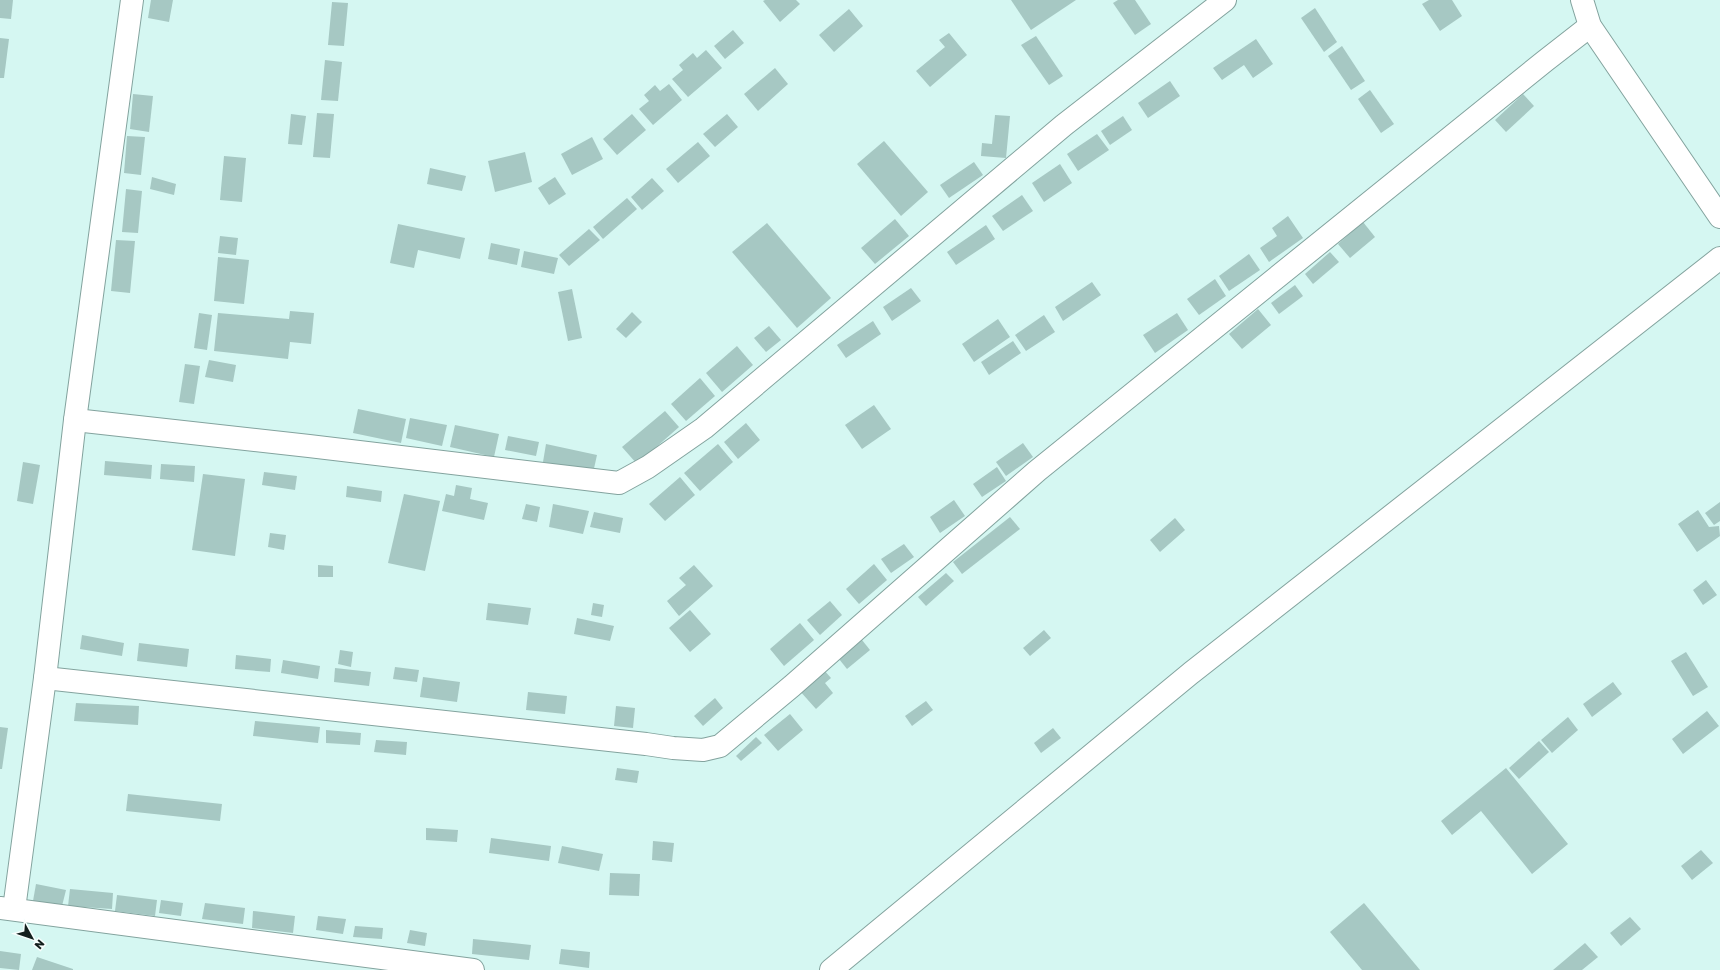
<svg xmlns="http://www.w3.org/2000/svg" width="1720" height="970" font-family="'Golos Text',sans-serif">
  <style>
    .building { fill: #a6c8c3 }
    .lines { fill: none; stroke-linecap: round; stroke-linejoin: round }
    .street-casing { stroke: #83a39e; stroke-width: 24 }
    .street { stroke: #fff; stroke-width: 22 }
  </style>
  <rect width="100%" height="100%" fill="#d5f7f2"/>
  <g class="building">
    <polygon points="0,0 13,0 11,19 0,18"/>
    <polygon points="151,0 173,0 169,22 148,18"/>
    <polygon points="765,0 796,0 800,4 780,22 763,1"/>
    <polygon points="1011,0 1076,0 1031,30"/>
    <polygon points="1118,0 1135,0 1151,24 1135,35 1113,3"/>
    <polygon points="1429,0 1452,0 1462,16 1440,31 1422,4"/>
    <polygon points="332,2 348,3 344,46 328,45"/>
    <polygon points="1315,8 1337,42 1324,52 1301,18"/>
    <polygon points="849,9 863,26 834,52 819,35"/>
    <polygon points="733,30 744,43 725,59 714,46"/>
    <polygon points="949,33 967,55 930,87 916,71 945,47 939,40"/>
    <polygon points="1036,36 1063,76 1049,85 1021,45"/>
    <polygon points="0,38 9,39 4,78 0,78"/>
    <polygon points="1256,39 1273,64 1253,78 1244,65 1222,80 1213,68"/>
    <polygon points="1342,46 1365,81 1351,90 1328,56"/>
    <polygon points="706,50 722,68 688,97 672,79 683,70 679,65 693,53 697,58"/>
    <polygon points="325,60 342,62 338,101 321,100"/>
    <polygon points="775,68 788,84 758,111 744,94"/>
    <polygon points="1170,81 1180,96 1148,118 1138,103"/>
    <polygon points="669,84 682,100 653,125 639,109 649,101 644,95 655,85 660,91"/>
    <polygon points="1370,90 1394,124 1381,133 1358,99"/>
    <polygon points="133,94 153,96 149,132 130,129"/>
    <polygon points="1523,94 1534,106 1506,132 1495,120"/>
    <polygon points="317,113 334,114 330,158 313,157"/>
    <polygon points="291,114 306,116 302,145 288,144"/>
    <polygon points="632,114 646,130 617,155 603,139"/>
    <polygon points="727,114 738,127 715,147 703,134"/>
    <polygon points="995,115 1010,116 1006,158 981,156 982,143 992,144"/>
    <polygon points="1123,116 1132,130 1110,145 1101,131"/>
    <polygon points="1097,134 1109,150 1078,171 1067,154"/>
    <polygon points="127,136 145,137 141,175 124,173"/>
    <polygon points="592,137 603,159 572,175 561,154"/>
    <polygon points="884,141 928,192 901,216 857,164"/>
    <polygon points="698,142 710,156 678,183 666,169"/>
    <polygon points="525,152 532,182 495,192 488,161"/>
    <polygon points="224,156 246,158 242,202 220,200"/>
    <polygon points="974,162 983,175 949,198 940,185"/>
    <polygon points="1060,164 1072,183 1044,202 1032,183"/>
    <polygon points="430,168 466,176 462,191 427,184"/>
    <polygon points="152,177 176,184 174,195 150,189"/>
    <polygon points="555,177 566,194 549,205 538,188"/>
    <polygon points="652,178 664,191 642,210 631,197"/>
    <polygon points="126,189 142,191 138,233 122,232"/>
    <polygon points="1022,195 1033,211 1003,231 992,216"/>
    <polygon points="627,198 637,209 603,239 593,227"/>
    <polygon points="1288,216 1303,238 1269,262 1260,248 1277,236 1272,228"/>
    <polygon points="895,219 909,236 875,264 861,248"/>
    <polygon points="1363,222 1375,237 1350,258 1338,244"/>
    <polygon points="767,223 831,298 797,328 732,252"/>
    <polygon points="398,224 465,238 460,259 418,250 414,268 390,263"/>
    <polygon points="986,225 995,239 956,265 947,252"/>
    <polygon points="589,229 600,240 569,266 559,255"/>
    <polygon points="220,236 238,238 236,255 218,253"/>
    <polygon points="116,240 135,241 130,293 111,291"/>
    <polygon points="491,243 520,249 517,265 488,259"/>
    <polygon points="524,251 558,258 554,274 521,267"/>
    <polygon points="1330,252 1339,262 1313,284 1305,274"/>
    <polygon points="1249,254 1260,270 1229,291 1219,276"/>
    <polygon points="218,257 249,260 244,304 214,301"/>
    <polygon points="1215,279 1226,296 1199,315 1187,299"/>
    <polygon points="1092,282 1101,295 1063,321 1055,307"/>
    <polygon points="1295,285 1303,296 1279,314 1271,303"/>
    <polygon points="911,288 921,301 892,321 883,307"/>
    <polygon points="572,289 582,338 568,341 558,292"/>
    <polygon points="1258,309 1271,325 1242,349 1229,334"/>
    <polygon points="290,311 314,313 311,344 290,342 288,359 214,351 218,313 289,319"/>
    <polygon points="632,312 642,322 626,338 616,329"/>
    <polygon points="199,313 212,315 207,350 194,348"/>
    <polygon points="1177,313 1188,330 1155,353 1143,335"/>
    <polygon points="1044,315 1055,332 1026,351 1015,335"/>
    <polygon points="998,319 1010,337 974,362 962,344"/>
    <polygon points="873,321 881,334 846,358 837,345"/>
    <polygon points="769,326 781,340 766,352 754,338"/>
    <polygon points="1013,341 1021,353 989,375 981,362"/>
    <polygon points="737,346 753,365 722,392 706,373"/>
    <polygon points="209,360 236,365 233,382 205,377"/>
    <polygon points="185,364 200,366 194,404 179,402"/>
    <polygon points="700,378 715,396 686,421 671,404"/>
    <polygon points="874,405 891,429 862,449 845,425"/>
    <polygon points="358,409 406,419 401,443 353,433"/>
    <polygon points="665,411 679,427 637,464 622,447"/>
    <polygon points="410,418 447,425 442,446 406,438"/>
    <polygon points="746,423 760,440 738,459 724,442"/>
    <polygon points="455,425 499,434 494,457 450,447"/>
    <polygon points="508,436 539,442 536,456 505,450"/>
    <polygon points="1023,443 1033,457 1006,476 996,462"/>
    <polygon points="546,444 597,455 593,473 543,462"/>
    <polygon points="718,444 733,462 700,491 684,473"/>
    <polygon points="105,461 152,465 151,479 104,475"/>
    <polygon points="23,462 40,465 33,504 17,501"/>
    <polygon points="161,464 195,466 194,482 160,479"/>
    <polygon points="997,467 1006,481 982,497 973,484"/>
    <polygon points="264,472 297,476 295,490 262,485"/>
    <polygon points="203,474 245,479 235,556 192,550"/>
    <polygon points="680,477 695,495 665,521 649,504"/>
    <polygon points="456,485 472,488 470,499 488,503 484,520 442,511 446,494 454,496"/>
    <polygon points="347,486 382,491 381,502 346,497"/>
    <polygon points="404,494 440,501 425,571 388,563"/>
    <polygon points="954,500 965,516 940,533 930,517"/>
    <polygon points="1720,502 1720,521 1714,525 1705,513"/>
    <polygon points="526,504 540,507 537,522 522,519"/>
    <polygon points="553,504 589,511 583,534 549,527"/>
    <polygon points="1698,510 1709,527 1719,526 1720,536 1697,552 1678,524"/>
    <polygon points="594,512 623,518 620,533 590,527"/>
    <polygon points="1010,517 1020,529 962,574 953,562"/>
    <polygon points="1175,518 1185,530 1160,552 1150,540"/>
    <polygon points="270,533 286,535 284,550 268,547"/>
    <polygon points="904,544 914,557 891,573 881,559"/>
    <polygon points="874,564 887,580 859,604 846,589"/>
    <polygon points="318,565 333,566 333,577 318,577"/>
    <polygon points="694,565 713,586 679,616 667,601 686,585 679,578"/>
    <polygon points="946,573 954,581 926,606 918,597"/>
    <polygon points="1706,580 1717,595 1703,605 1693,590"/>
    <polygon points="830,601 842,615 820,635 807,620"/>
    <polygon points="488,603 531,608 528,625 486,620"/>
    <polygon points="593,603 604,605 602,617 591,615"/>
    <polygon points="690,610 711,634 690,652 669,628"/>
    <polygon points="577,618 614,626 610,641 574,634"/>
    <polygon points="800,623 814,640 784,666 770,649"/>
    <polygon points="1044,630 1051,638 1030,656 1023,648"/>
    <polygon points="82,635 124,643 122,656 80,649"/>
    <polygon points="862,640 870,650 847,669 839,659"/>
    <polygon points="139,643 189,649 187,667 137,661"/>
    <polygon points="340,650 353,652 351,667 338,664"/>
    <polygon points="1686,652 1708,687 1693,696 1671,661"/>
    <polygon points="236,655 271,659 270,672 235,669"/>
    <polygon points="283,660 320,666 318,679 281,673"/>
    <polygon points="395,667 419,670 417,682 393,679"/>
    <polygon points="335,668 371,672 369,686 334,682"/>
    <polygon points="823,669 831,678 825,683 833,693 816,709 799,690"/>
    <polygon points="423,677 460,682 457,702 420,697"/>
    <polygon points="1613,682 1622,694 1592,717 1583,704"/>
    <polygon points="528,692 567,696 565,714 526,710"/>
    <polygon points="715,698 723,708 703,726 694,716"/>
    <polygon points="926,701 933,710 912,726 905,716"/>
    <polygon points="76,703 139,706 138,725 74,721"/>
    <polygon points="616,706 635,708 633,728 614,726"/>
    <polygon points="1707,711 1719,726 1683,754 1672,739"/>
    <polygon points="790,714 803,730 778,751 764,735"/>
    <polygon points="1568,717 1578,730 1552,753 1541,740"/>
    <polygon points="255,721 320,727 318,743 253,736"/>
    <polygon points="0,727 8,728 2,769 0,769"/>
    <polygon points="1053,728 1061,738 1041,753 1034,743"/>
    <polygon points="326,730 361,733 360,745 326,743"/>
    <polygon points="756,737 762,743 741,761 736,756"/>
    <polygon points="376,740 407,742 406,755 374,752"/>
    <polygon points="1539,741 1549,752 1519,779 1509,768"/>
    <polygon points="617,768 639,771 637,783 615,780"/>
    <polygon points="1506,768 1568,844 1532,874 1481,811 1452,835 1441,821"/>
    <polygon points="128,794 222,804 220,821 126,811"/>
    <polygon points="426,828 458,830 457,842 426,840"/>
    <polygon points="491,838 551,846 549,861 489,853"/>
    <polygon points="653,841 674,843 672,862 652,860"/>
    <polygon points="562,846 603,854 599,871 558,863"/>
    <polygon points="1701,850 1713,863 1692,880 1681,866"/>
    <polygon points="610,873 640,874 639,896 609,895"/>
    <polygon points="36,884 66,890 62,906 33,901"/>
    <polygon points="70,889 113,893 112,909 68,906"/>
    <polygon points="117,895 157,900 155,916 115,911"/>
    <polygon points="161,900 183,903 181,916 159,913"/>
    <polygon points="205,903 245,908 243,924 202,919"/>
    <polygon points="1364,903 1420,970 1362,970 1330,932"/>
    <polygon points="253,911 295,916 293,933 252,928"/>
    <polygon points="318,916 346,919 343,934 316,930"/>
    <polygon points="1630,917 1641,929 1621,946 1610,933"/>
    <polygon points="355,926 383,928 382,939 353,937"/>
    <polygon points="410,930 427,933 425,946 407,943"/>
    <polygon points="473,939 531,945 529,960 472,954"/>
    <polygon points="1585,943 1598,957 1582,970 1553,970"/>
    <polygon points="561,949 590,952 589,968 559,964"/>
    <polygon points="0,951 21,954 19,970 0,968"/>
    <polygon points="37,957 73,969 73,970 32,970"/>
  </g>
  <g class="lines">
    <defs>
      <g id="street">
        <polyline points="1582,0 1590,26 1720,217"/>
        <polyline points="75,420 309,446 619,483 648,467 704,428 1064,125 1225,0"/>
        <polyline points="45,678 646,744 673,748 703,750 720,746 792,686 1037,471 1545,61 1590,26"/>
        <polyline points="0,908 473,970"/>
        <polyline points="14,909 45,678 75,420 132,0"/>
        <polyline points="831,970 1191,673 1720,258"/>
      </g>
    </defs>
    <use href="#street" class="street-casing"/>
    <use href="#street" class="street"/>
  </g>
  <g transform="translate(32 938) rotate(130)" stroke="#f7fefd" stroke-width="3" paint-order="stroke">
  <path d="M0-3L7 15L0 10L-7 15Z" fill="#131f1d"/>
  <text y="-6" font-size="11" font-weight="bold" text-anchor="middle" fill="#131f1d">N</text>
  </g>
</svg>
